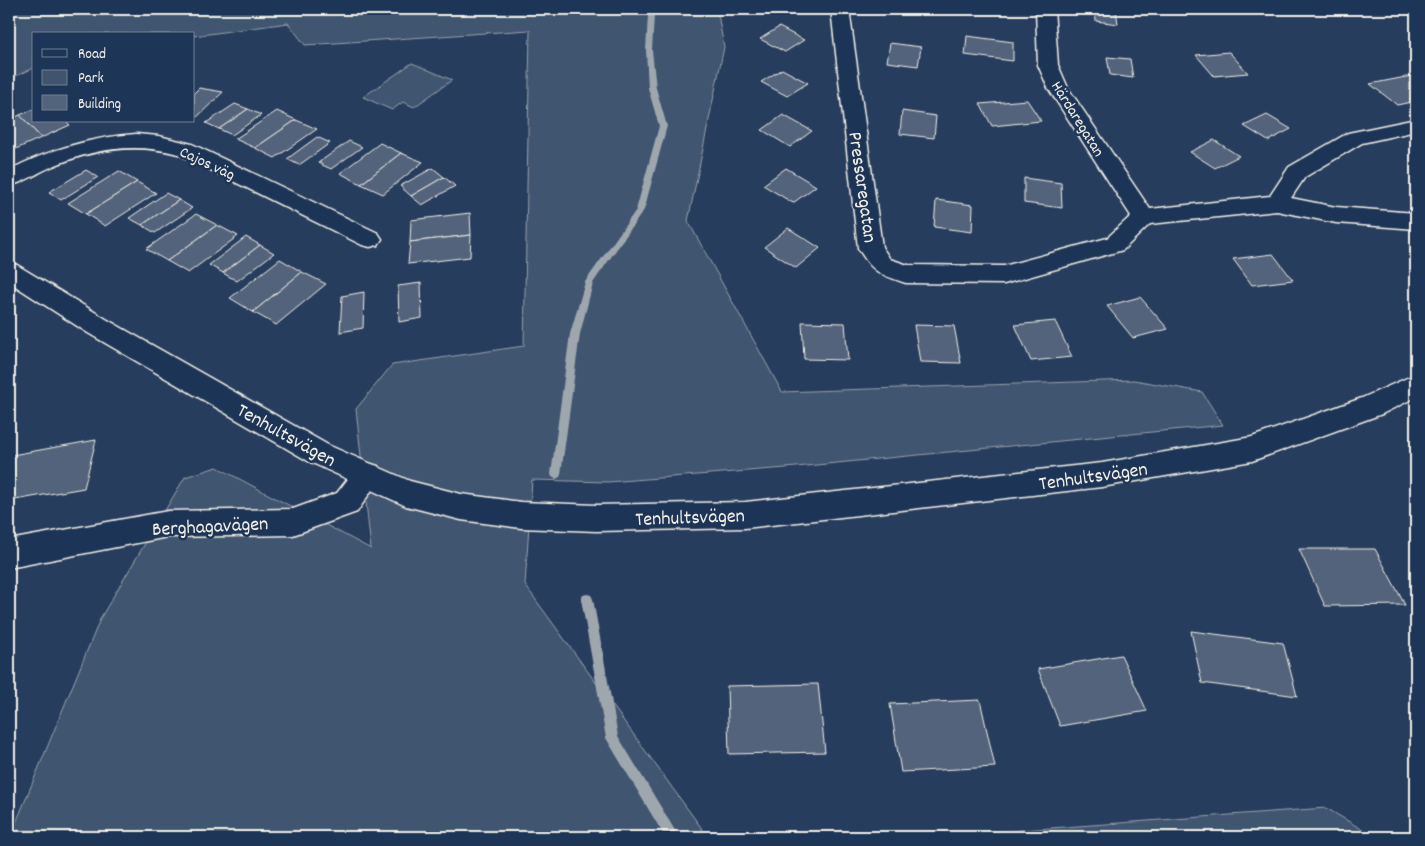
<svg xmlns="http://www.w3.org/2000/svg" width="1425" height="846" font-family="Dekko,sans-serif">
  <style>
    .green { fill: #40546f; stroke: #9aa2ac }
    .lines { fill: none; stroke-linecap: round; stroke-linejoin: round }
    .stream { fill: #9fa7ae; fill-rule: evenodd }
    .building { fill: #52647b; stroke: #f4f1e8 }
    .street-casing { stroke: #f4f1e8; stroke-width: 3 }
    .secondary-casing { stroke: #f4f1e8; stroke-width: 3 }
    .street { fill: #1d3557; fill-rule: evenodd }
    .secondary { fill: #1d3557; fill-rule: evenodd }
    .labels { text-anchor: middle; stroke-width: 5; stroke-linejoin: round; paint-order: stroke }
    .far-street-label { font-size: 16px; fill: #f4f1e8; stroke: #1d3557 }
    .street-label { font-size: 20px; fill: #f4f1e8; stroke: #1d3557 }
  </style>
  <rect width="100%" height="100%" fill="#263d5d"/>
  <filter id="ink" filterUnits="userSpaceOnUse"><feTurbulence type="fractalNoise" baseFrequency=".02" numOctaves="2"/><feDisplacementMap in="SourceGraphic" scale="10" xChannelSelector="R" yChannelSelector="G"/><feConvolveMatrix kernelMatrix="1 2 1 2 8 2 1 2 1" color-interpolation-filters="sRGB"/></filter>
  <g filter="url(#ink)">
    <g class="green">
      <polygon points="9,9 717,9 724,47 688,221 782,392 1134,380 1202,392 1223,425 786,468 608,482 532,480 525,585 708,837 251,837 13,830 101,617 185,477 217,467 371,549 356,409 392,365 524,346 530,30 305,45 288,23 194,36 194,34 34,34 34,68 9,79"/>
      <polygon points="412,63 452,80 414,107 403,102 392,110 363,97"/>
      <polygon points="1326,808 1375,837 927,837"/>
    </g>
    <g class="lines">
      <g class="stream">
        <polygon points="650,9 656,9 654,15 652,50 656,88 667,126 644,210 593,283 580,334 561,474 560,477 556,479 552,477 551,474 570,334 585,282 636,210 659,126 648,88 646,50 648,15"/>
        <polygon points="587,594 591,595 593,599 618,736 679,837 665,837 606,738 581,599 583,595"/>
      </g>
    </g>
    <g class="building">
      <polygon points="1095,9 1116,9 1118,24 1096,21"/>
      <polygon points="779,27 804,40 785,52 760,39"/>
      <polygon points="967,36 1013,42 1013,61 965,55"/>
      <polygon points="890,43 921,47 918,66 887,62"/>
      <polygon points="1229,52 1248,73 1214,76 1196,55"/>
      <polygon points="1107,57 1130,59 1133,78 1110,75"/>
      <polygon points="782,69 808,83 787,96 761,82"/>
      <polygon points="1416,75 1416,101 1397,105 1370,84"/>
      <polygon points="199,88 223,92 194,120 194,93"/>
      <polygon points="1027,100 1041,121 992,126 980,104"/>
      <polygon points="235,104 248,109 219,129 206,123"/>
      <polygon points="34,109 34,121 66,121 70,125 41,138 20,115"/>
      <polygon points="248,109 261,115 232,135 219,129"/>
      <polygon points="277,111 296,120 255,148 235,139"/>
      <polygon points="902,111 936,116 934,138 900,134"/>
      <polygon points="20,115 41,138 11,151 9,148 9,120"/>
      <polygon points="783,115 812,131 790,147 762,130"/>
      <polygon points="1267,115 1291,129 1268,141 1244,126"/>
      <polygon points="296,120 317,129 275,158 255,148"/>
      <polygon points="317,137 330,143 299,165 287,159"/>
      <polygon points="1214,140 1239,156 1215,168 1190,152"/>
      <polygon points="349,141 362,147 331,169 318,163"/>
      <polygon points="380,143 401,153 361,184 340,173"/>
      <polygon points="401,153 423,162 383,194 361,184"/>
      <polygon points="433,168 444,177 411,196 400,186"/>
      <polygon points="786,168 816,186 793,203 763,185"/>
      <polygon points="86,170 98,177 61,200 49,192"/>
      <polygon points="119,171 137,182 86,214 68,203"/>
      <polygon points="444,177 455,186 422,205 411,196"/>
      <polygon points="1024,178 1061,183 1062,208 1024,203"/>
      <polygon points="137,182 156,193 105,226 86,214"/>
      <polygon points="166,193 179,200 142,225 129,218"/>
      <polygon points="179,200 192,208 155,233 142,225"/>
      <polygon points="936,200 973,205 972,232 934,227"/>
      <polygon points="470,213 471,235 410,242 411,220"/>
      <polygon points="196,214 217,225 167,261 146,249"/>
      <polygon points="217,225 238,236 188,273 167,261"/>
      <polygon points="788,228 820,248 796,268 764,247"/>
      <polygon points="471,235 470,257 408,264 410,242"/>
      <polygon points="246,237 260,245 223,273 209,265"/>
      <polygon points="260,245 274,253 237,281 223,273"/>
      <polygon points="1273,254 1293,280 1252,285 1233,259"/>
      <polygon points="280,259 302,272 253,312 230,298"/>
      <polygon points="302,272 326,284 276,325 253,312"/>
      <polygon points="421,283 422,318 399,322 398,286"/>
      <polygon points="364,292 363,328 340,332 342,296"/>
      <polygon points="1140,297 1168,329 1133,338 1107,306"/>
      <polygon points="1055,321 1072,357 1031,361 1015,325"/>
      <polygon points="802,322 845,323 848,360 804,359"/>
      <polygon points="914,325 954,326 961,363 920,362"/>
      <polygon points="96,440 84,488 9,501 9,466 12,455"/>
      <polygon points="1299,549 1375,549 1405,605 1325,606"/>
      <polygon points="1191,631 1283,643 1297,696 1202,683"/>
      <polygon points="1121,655 1147,711 1060,726 1038,669"/>
      <polygon points="818,684 825,752 729,754 727,686"/>
      <polygon points="980,700 995,767 901,772 890,704"/>
    </g>
    <g class="lines">
      <defs>
        <g id="street">
          <path d="M831,9H849L882,247L890,259L908,265L1004,266L1107,238L1131,216L1048,88L1038,65L1036,9H1054L1058,65L1068,88L1150,209L1270,196L1289,167L1348,133L1416,119V131L1362,143L1305,177L1291,198L1336,207L1416,213V229L1336,223L1277,211L1150,224L1123,250L1004,284L906,283C879,274 873,273 858,248Z"/>
          <path d="M136,134L159,136L192,144L378,233L382,239L378,245L370,247L362,245L178,154C134,142 92,149 51,167C37,173 23,183 9,186V170C49,150 91,137 136,134Z"/>
          <polygon points="368,463 378,466 382,475 357,512 293,535 168,537 9,568 9,540 168,511 293,509 337,493 358,466"/>
        </g>
        <polygon id="secondary" points="9,262 17,265 106,319 328,445 410,481 461,494 521,502 596,505 745,502 1102,463 1252,437 1362,398 1416,374 1416,397 1382,414 1252,461 1102,487 745,528 596,531 521,528 461,520 406,506 308,461 88,333 9,282"/>
      </defs>
      <use href="#street" class="street-casing"/>
      <use href="#secondary" class="secondary-casing"/>
      <use href="#street" class="street"/>
      <use href="#secondary" class="secondary"/>
    </g>
  </g>
  <g class="labels">
    <g class="far-street-label">
      <text transform="translate(1079 118) rotate(58)" y="6">Härdaregatan</text>
      <text transform="translate(208 162) rotate(25)" y="6">Cajos väg</text>
    </g>
    <g class="street-label">
      <text transform="translate(864 187) rotate(82)" y="7">Pressaregatan</text>
      <text transform="translate(287 434) rotate(29)" y="7">Tenhultsvägen</text>
      <text transform="translate(1093 475) rotate(-8)" y="7">Tenhultsvägen</text>
      <text transform="translate(690 516) rotate(-2)" y="7">Tenhultsvägen</text>
      <text transform="translate(210 525) rotate(-3)" y="7">Berghagavägen</text>
    </g>
  </g>
  <rect width="1425" height="846" fill="none" stroke="#1d3557" stroke-width="30"/>
  <rect x="15" y="15" width="1395" height="816" fill="none" stroke="#f4f1e8" stroke-width="2" filter="url(#ink)"/>
  <rect x="32" y="32" width="162" height="90" fill="#1d3557" stroke="#738091"/>
  <rect x="42" y="49" width="25" height="8" fill="#1d3557" stroke="#738091"/>
  <text x="78" y="58" font-size="15" fill="#f4f1e8">Road</text>
  <rect x="42" y="70" width="25" height="15" fill="#40546f" stroke="#738091"/>
  <text x="78" y="82" font-size="15" fill="#f4f1e8">Park</text>
  <rect x="42" y="95" width="25" height="15" fill="#52647b" stroke="#738091"/>
  <text x="78" y="108" font-size="15" fill="#f4f1e8">Building</text>
</svg>
